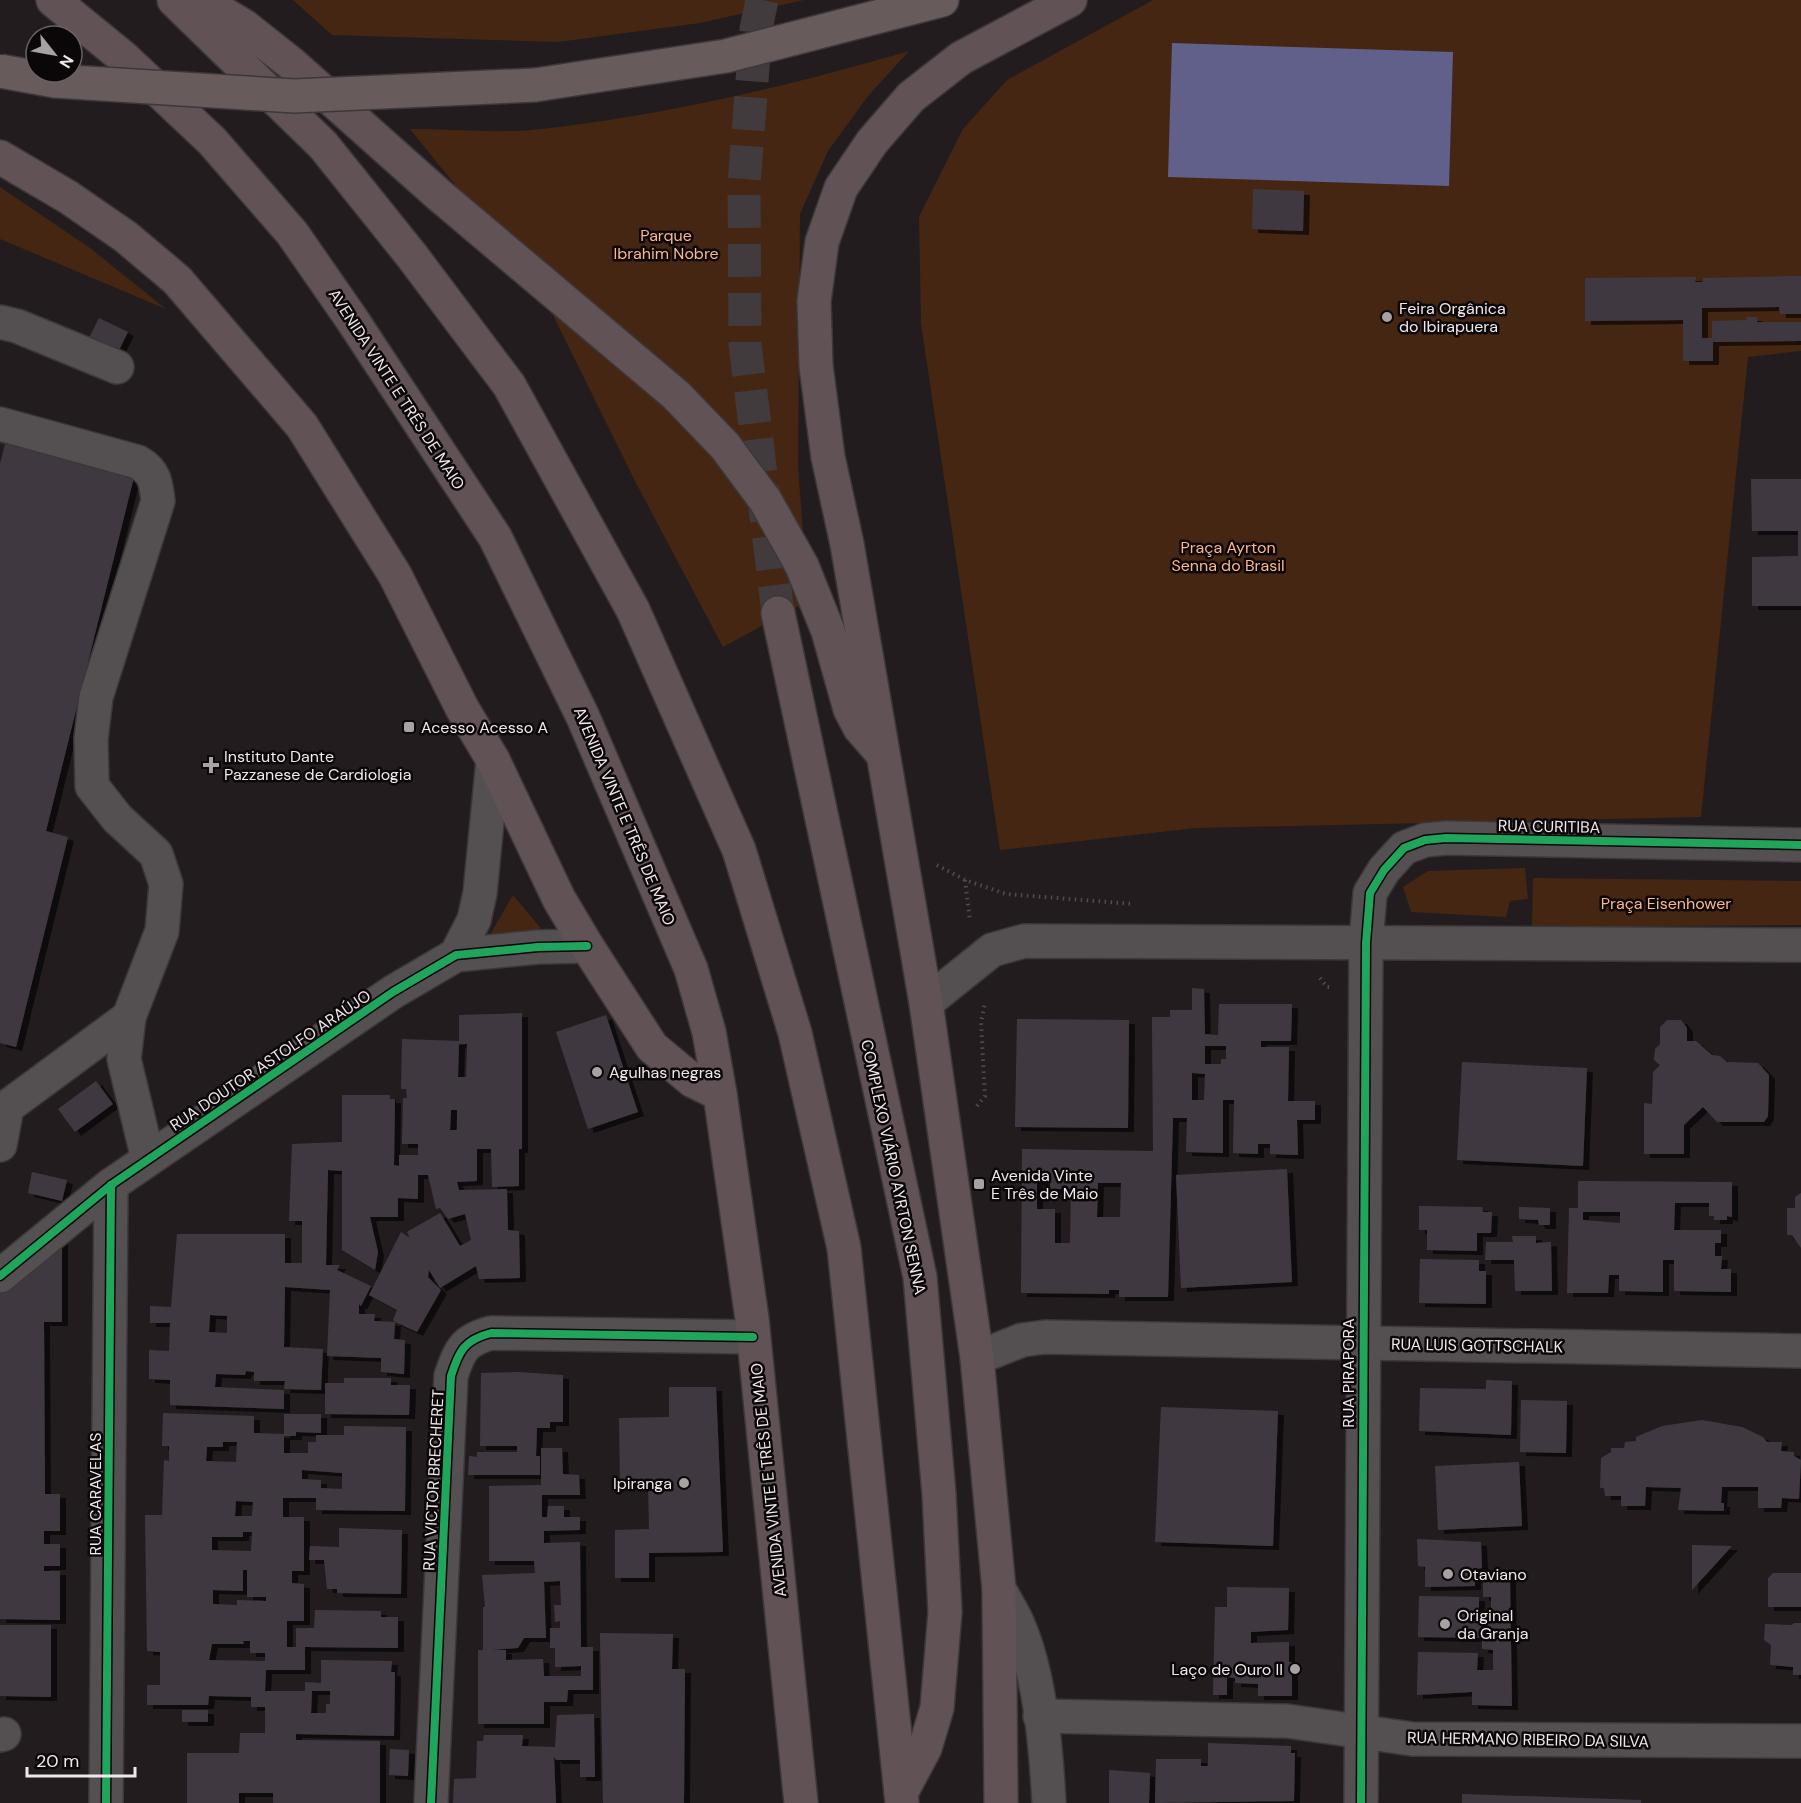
<svg xmlns="http://www.w3.org/2000/svg" width="1801" height="1803" font-family="'DM Sans',sans-serif">
  <style>
    .green { fill: #452612 }
    .water { fill: #60608a }
    .building { fill: #413941; fill-rule: evenodd; filter: url(#shadow) }
    .lines { fill: none; stroke-linecap: round; stroke-linejoin: round }
    .highway-tunnel { stroke: #413b3e; stroke-width: 33; stroke-dasharray: 33 16; stroke-linecap: butt }
    .minor-casing { stroke: #3c383a; stroke-width: 36 }
    .major-casing { stroke: #3c383a; stroke-width: 36 }
    .highway-casing { stroke: #3c383a; stroke-width: 36 }
    .path { stroke: #514d4f; stroke-width: 4; stroke-dasharray: 1.5 4.5; stroke-linecap: butt }
    .minor { stroke: #545052; stroke-width: 33 }
    .major { stroke: #675b5c; stroke-width: 33 }
    .highway { stroke: #615355; stroke-width: 33 }
    .major-bridge-casing { stroke: #3c383a; stroke-width: 36; stroke-linecap: butt }
    .major-bridge { stroke: #675b5c; stroke-width: 33 }
    .cycleway-casing { stroke: #0b0708; stroke-width: 11 }
    .cycleway { stroke: #20a55d; stroke-width: 8 }
    .poi-dot { fill: #a8a1a4; stroke: #0b0708; stroke-width: 2 }
    .labels { text-anchor: middle; stroke-width: 5; stroke-linejoin: round; paint-order: stroke }
    .park-label { font-size: 16px; fill: #fdb789; stroke: #0b0708 }
    .poi-label { font-size: 16px; fill: #f0e8eb; stroke: #0b0708; text-anchor: start }
    .street-label { font-size: 16px; fill: #f0e8eb; stroke: #0b0708 }
  </style>
  <defs>
    <filter id="shadow"><feDropShadow dx="6" dy="4" stdDeviation="0" flood-color="#0009"/></filter>
  </defs>
  <rect width="100%" height="100%" fill="#221c1f"/>
  <g class="green">
    <polygon points="293,0 804,0 700,23 558,42 332,35"/>
    <polygon points="1153,0 1801,0 1801,351 1748,357 1701,817 1196,828 1000,850 921,324 919,217 963,129 1007,80"/>
    <path d="M909,51L868,96L828,151L800,214L798,466L808,601L723,647L636,483L541,291L410,129C453,129 499,134 542,129C667,115 789,86 909,51Z"/>
    <polygon points="0,187 90,248 166,309 0,239"/>
    <polygon points="1525,868 1528,899 1510,901 1506,917 1411,912 1403,887 1428,871"/>
    <polygon points="1533,878 1801,881 1801,925 1532,927"/>
    <polygon points="513,895 548,937 488,938"/>
  </g>
  <polygon class="water" points="1172,43 1453,52 1449,186 1168,177"/>
  <g class="building">
    <polygon points="1253,189 1304,191 1303,231 1252,229"/>
    <polygon points="1801,276 1801,314 1780,314 1779,307 1702,308 1702,338 1712,338 1712,321 1747,320 1746,317 1757,317 1757,322 1801,322 1801,341 1713,342 1713,361 1683,361 1683,320 1585,321 1585,278 1696,277 1695,282 1703,282 1703,278"/>
    <polygon points="99,318 128,332 117,354 88,340"/>
    <polygon points="5,444 134,477 46,831 68,837 16,1047 0,1043 0,464"/>
    <polygon points="1751,479 1801,479 1801,606 1752,606 1752,557 1798,556 1798,531 1752,531"/>
    <path d="M1192,988L1204,989L1205,1034L1218,1035L1219,1004H1292L1291,1041H1261V1047H1289L1288,1101H1315V1120H1297L1298,1155L1270,1154V1144H1258V1154L1233,1153L1234,1100H1223V1153L1186,1152L1187,1118H1173L1168,1297H1119V1290H1109V1294L1021,1293L1022,1149L1153,1151L1152,1017H1170V1010H1192ZM1205,1046H1226V1059H1221V1064H1205ZM1192,1073L1205,1074L1204,1100H1192ZM1037,1182H1050V1189H1071L1070,1243H1055V1209H1037ZM1098,1183H1121L1120,1217H1097Z"/>
    <path d="M522,1013V1149H519V1186L492,1187L491,1149H477V1181L457,1182L459,1190L507,1189L508,1230L519,1231L520,1278L479,1279L476,1266L440,1288L429,1270L428,1277L441,1290L417,1332L395,1322L393,1320L397,1310L369,1295L401,1232L410,1238L407,1232L440,1213L460,1246L471,1240L465,1214L448,1219L440,1208L436,1209L428,1175H418V1199L398,1198V1217H370L378,1252L375,1270L342,1250V1171L328,1170L326,1265H340L337,1270L371,1286L361,1306L359,1304V1314H375L374,1321L395,1322L394,1339L405,1340L404,1374L381,1372V1358L327,1356L330,1290L285,1287L284,1347L323,1349L321,1390L284,1389L285,1381H254V1372L246,1371L245,1375L216,1374L215,1387L284,1390V1409L170,1405V1380L149,1379V1350L169,1351L170,1323H150V1306L171,1307L177,1234H285V1263H302V1221H289L292,1144L342,1142V1095H390V1099H395L394,1165L399,1166V1155H418V1144H402L403,1098H407L406,1089H401L402,1039L459,1041V1015ZM459,1044H467L466,1077H458ZM451,1110H457V1130H450ZM210,1315L227,1316V1333L209,1332Z"/>
    <polygon points="606,1015 638,1112 588,1129 556,1032"/>
    <polygon points="1017,1019 1129,1020 1128,1128 1015,1127"/>
    <polygon points="1667,1020 1681,1020 1687,1028 1687,1041 1696,1041 1712,1055 1720,1056 1727,1062 1758,1063 1769,1075 1768,1116 1764,1122 1717,1122 1703,1107 1684,1125 1684,1154 1644,1154 1644,1103 1652,1104 1653,1072 1660,1065 1654,1060 1655,1049 1660,1044 1660,1027"/>
    <polygon points="1462,1062 1587,1068 1583,1166 1457,1160"/>
    <polygon points="96,1081 113,1104 75,1132 58,1109"/>
    <polygon points="1287,1169 1292,1282 1181,1288 1176,1175"/>
    <polygon points="32,1172 67,1180 62,1201 28,1193"/>
    <path d="M1578,1181L1732,1182V1217L1727,1216V1220H1714V1216H1709V1203H1675L1674,1230H1721V1243H1715V1256H1722L1721,1269H1731V1292L1674,1291V1260H1663V1292L1619,1291V1275H1609L1608,1293H1567L1569,1208H1578ZM1583,1212H1620V1223L1583,1220Z"/>
    <polygon points="1801,1193 1801,1248 1792,1235 1787,1235 1787,1208 1795,1208 1795,1197"/>
    <polygon points="1419,1206 1482,1207 1483,1212 1492,1212 1491,1233 1477,1233 1477,1251 1427,1250 1427,1230 1419,1230"/>
    <polygon points="1519,1207 1550,1208 1550,1225 1539,1225 1538,1220 1519,1219"/>
    <polygon points="1512,1236 1536,1236 1536,1243 1551,1242 1552,1291 1515,1291 1514,1260 1485,1260 1486,1242 1513,1242"/>
    <polygon points="62,1238 62,1322 44,1322 45,1494 60,1494 60,1531 44,1531 44,1544 60,1544 60,1566 44,1566 44,1571 60,1571 60,1620 0,1619 0,1291"/>
    <polygon points="1420,1259 1479,1260 1479,1271 1486,1271 1486,1304 1419,1303"/>
    <polygon points="518,1372 563,1375 563,1422 550,1422 550,1428 537,1428 536,1456 540,1456 540,1475 468,1475 469,1456 477,1457 477,1452 517,1452 517,1446 480,1446 481,1373"/>
    <polygon points="344,1378 391,1378 391,1385 410,1385 409,1415 325,1414 325,1383 344,1383"/>
    <polygon points="1486,1380 1512,1381 1511,1435 1419,1431 1420,1388 1486,1389"/>
    <polygon points="669,1387 716,1387 723,1552 649,1553 649,1578 615,1578 615,1530 649,1529 648,1482 620,1483 619,1418 669,1417"/>
    <polygon points="1521,1400 1567,1401 1566,1453 1520,1452"/>
    <polygon points="1161,1407 1278,1411 1273,1546 1155,1542"/>
    <path d="M163,1413L254,1416V1433L284,1434V1414H321V1433L296,1432V1436H284V1453H308V1442H316V1435H344V1426L406,1427L405,1511L316,1510V1498H283V1517H304V1571H292V1583L304,1584V1621H287V1647H296V1628H314L315,1610L381,1611V1617H398V1648L305,1647V1670H266L265,1691H305V1682L321,1683V1660L392,1661L391,1672H395L394,1736L296,1734V1740L380,1741V1803H273V1793H239V1803H187V1753H239L240,1733H265V1707H251V1697L209,1696L208,1705H147V1685H160V1652L147,1651L145,1515H162L164,1460L169,1461V1446H162ZM223,1442H237L236,1462L206,1461L207,1447H223ZM302,1470L342,1473V1489L321,1488V1480L302,1479ZM236,1501L253,1502L252,1516H235ZM243,1532H252L251,1551L212,1550V1537H243ZM243,1570H247V1597H266V1601L237,1600V1605L213,1604V1590L243,1591ZM243,1641H250V1653H265V1661L209,1660L212,1644H244ZM312,1691H330V1704H326V1713H311Z"/>
    <polygon points="1702,1420 1742,1427 1763,1437 1767,1442 1782,1442 1781,1451 1794,1452 1794,1456 1801,1460 1799,1499 1782,1498 1781,1508 1758,1508 1758,1487 1722,1487 1721,1503 1724,1503 1724,1511 1678,1510 1681,1488 1646,1487 1645,1506 1621,1506 1621,1496 1605,1496 1604,1488 1600,1488 1601,1458 1611,1452 1611,1448 1624,1448 1625,1442 1636,1441 1636,1437 1662,1426"/>
    <path d="M541,1448H562L563,1474L579,1475L580,1495H542V1517H547L548,1506H564V1517H580V1530L544,1531V1543L580,1542L581,1647H593V1690H568L567,1702H544V1724H478V1650H483V1607H485L482,1575L535,1573L534,1561H489V1486L541,1485ZM560,1581L561,1605H554L555,1622L560,1621V1628H550V1648H555V1667L581,1666V1676H544L543,1659L506,1660V1650H491L518,1648L524,1638H546L544,1582Z"/>
    <polygon points="1519,1462 1522,1526 1438,1530 1435,1466"/>
    <polygon points="339,1528 402,1530 401,1594 337,1593 337,1589 327,1589 324,1560 309,1560 310,1546 339,1547"/>
    <polygon points="1417,1539 1481,1542 1482,1568 1475,1569 1475,1586 1425,1587 1425,1567 1418,1566"/>
    <polygon points="1692,1545 1732,1546 1692,1590"/>
    <polygon points="1773,1573 1801,1573 1801,1607 1768,1607 1768,1578"/>
    <polygon points="1483,1578 1510,1578 1512,1706 1472,1705 1472,1692 1417,1695 1418,1652 1478,1653 1477,1670 1493,1670 1493,1650 1482,1649 1482,1638 1418,1637 1419,1596 1479,1597 1479,1614 1491,1614 1491,1597 1483,1597"/>
    <polygon points="1227,1587 1289,1588 1288,1630 1251,1632 1251,1643 1289,1642 1289,1662 1292,1662 1292,1696 1258,1696 1258,1684 1235,1683 1235,1678 1227,1677 1227,1695 1213,1695 1215,1607 1227,1607"/>
    <polygon points="1794,1623 1801,1623 1801,1675 1793,1675 1793,1667 1770,1665 1771,1645 1764,1640 1765,1624 1792,1625"/>
    <polygon points="0,1625 51,1625 51,1697 0,1696"/>
    <polygon points="600,1633 673,1634 672,1669 685,1669 684,1803 603,1803"/>
    <rect x="182" y="1710" width="26" height="12"/>
    <polygon points="594,1714 595,1777 580,1777 580,1760 556,1760 554,1757 556,1803 453,1803 454,1779 476,1778 477,1741 483,1741 484,1735 523,1735 522,1746 555,1747 557,1715"/>
    <polygon points="1208,1743 1291,1746 1291,1753 1295,1753 1294,1801 1155,1803 1156,1759 1201,1759 1201,1766 1208,1766"/>
    <polygon points="390,1749 409,1750 408,1776 389,1775"/>
    <polygon points="1109,1770 1150,1773 1149,1803 1109,1803"/>
    <polygon points="1462,1794 1641,1800 1641,1803 1462,1803"/>
  </g>
  <g class="lines">
    <polyline class="highway-tunnel" points="762,0 756,29 744,185 745,344 778,613"/>
    <defs>
      <g id="minor">
        <polyline points="0,322 17,326 117,367"/>
        <path d="M0,424L138,462C155,472 156,483 158,501L96,697L91,739L92,786L117,818L156,854L166,884L162,931L129,1017L7,1107L0,1145"/>
        <polyline points="456,955 474,920 480,893 493,760"/>
        <polyline points="926,1003 992,950 1024,941 1801,945"/>
        <polyline points="129,1017 124,1059 148,1159"/>
        <polyline points="0,1276 111,1185 393,992 456,955 538,947 587,946"/>
        <polyline points="977,1358 1022,1340 1045,1337 1801,1351"/>
        <path d="M999,1589C1005,1600 1012,1611 1017,1622C1040,1673 1046,1747 1049,1803"/>
        <polyline points="1040,1716 1287,1721 1412,1739 1801,1741"/>
        <polyline points="0,1735 4,1734"/>
        <polyline points="106,1803 111,1185"/>
        <path d="M431,1803L451,1376C459,1351 464,1340 491,1333L753,1337"/>
        <polyline points="1361,1803 1366,943 1370,893 1384,870 1404,848 1425,840 1446,838 1801,845"/>
      </g>
      <polyline id="major" points="535,85 726,56 942,0"/>
      <g id="highway">
        <polyline points="53,0 124,58 212,141 292,233 351,318 495,537 583,717 691,969 709,1032 720,1094 752,1319 801,1803"/>
        <polyline points="174,0 323,145 412,256 509,385 633,610 739,850 795,1033 844,1248 902,1803"/>
        <polyline points="201,0 244,26 292,64 439,195 676,395 725,446 765,500 802,566 828,631 850,709 860,728 880,751"/>
        <polyline points="0,157 68,197 126,237 177,280 302,426 395,575 462,708 493,760 559,899 587,946 652,1047 693,1081 720,1094"/>
        <polyline points="778,613 920,1277 939,1494 945,1612 937,1708 925,1748 901,1793"/>
        <polyline points="1001,1803 999,1589 977,1358 926,1003 847,544 828,457 816,366 814,301 822,242 841,188 872,142 911,97 961,58 1070,0"/>
      </g>
    </defs>
    <use href="#minor" class="minor-casing"/>
    <use href="#major" class="major-casing"/>
    <use href="#highway" class="highway-casing"/>
    <g class="path">
      <polyline points="937,865 965,880 1006,894 1134,904"/>
      <polyline points="965,880 970,921"/>
      <polyline points="1320,978 1327,987 1332,987"/>
      <polyline points="977,1106 985,1096 981,1022 985,1003"/>
    </g>
    <use href="#minor" class="minor"/>
    <use href="#major" class="major"/>
    <use href="#highway" class="highway"/>
    <defs>
      <polyline id="major-bridge" points="0,71 55,81 294,96 535,85"/>
    </defs>
    <use href="#major-bridge" class="major-bridge-casing"/>
    <use href="#major-bridge" class="major-bridge"/>
    <defs>
      <g id="cycleway">
        <polyline points="0,1276 111,1185 393,992 456,955 538,947 587,946"/>
        <polyline points="106,1803 111,1185"/>
        <path d="M431,1803L451,1376C459,1351 464,1340 491,1333L753,1337"/>
        <polyline points="1361,1803 1366,943 1370,893 1384,870 1404,848 1425,840 1446,838 1801,845"/>
      </g>
    </defs>
    <use href="#cycleway" class="cycleway-casing"/>
    <use href="#cycleway" class="cycleway"/>
  </g>
  <g class="poi-dot">
    <circle cx="1387" cy="317" r="6"/>
    <rect x="403" y="721" width="12" height="12" rx="3"/>
    <path d="M208 756h6v6h6v6h-6v6h-6v-6h-6v-6h6z"/>
    <circle cx="597" cy="1072" r="6"/>
    <rect x="973" y="1178" width="12" height="12" rx="3"/>
    <circle cx="684" cy="1483" r="6"/>
    <circle cx="1448" cy="1574" r="6"/>
    <circle cx="1445" cy="1624" r="6"/>
    <circle cx="1295" cy="1669" r="6"/>
  </g>
  <g class="labels">
    <g class="park-label">
      <text x="666" y="241">Parque<tspan x="666" dy="18">Ibrahim Nobre</tspan></text>
      <text x="1228" y="553">Praça Ayrton<tspan x="1228" dy="18">Senna do Brasil</tspan></text>
      <text x="1666" y="909">Praça Eisenhower</text>
    </g>
    <g class="poi-label">
      <text x="1399" y="314">Feira Orgânica<tspan x="1399" dy="18">do Ibirapuera</tspan></text>
      <text x="421" y="733">Acesso Acesso A</text>
      <text x="224" y="762">Instituto Dante<tspan x="224" dy="18">Pazzanese de Cardiologia</tspan></text>
      <text x="609" y="1078">Agulhas negras</text>
      <text x="991" y="1181">Avenida Vinte<tspan x="991" dy="18">E Três de Maio</tspan></text>
      <text x="672" y="1489" text-anchor="end">Ipiranga</text>
      <text x="1460" y="1580">Otaviano</text>
      <text x="1457" y="1621">Original<tspan x="1457" dy="18">da Granja</tspan></text>
      <text x="1283" y="1675" text-anchor="end">Laço de Ouro II</text>
    </g>
    <g class="street-label">
      <text transform="translate(397 389) rotate(57)" y="6">AVENIDA VINTE E TRÊS DE MAIO</text>
      <text transform="translate(625 816) rotate(67)" y="6">AVENIDA VINTE E TRÊS DE MAIO</text>
      <text transform="translate(1549 826) rotate(1)" y="6">RUA CURITIBA</text>
      <text transform="translate(270 1060) rotate(-34)" y="6">RUA DOUTOR ASTOLFO ARAÚJO</text>
      <text transform="translate(894 1167) rotate(78)" y="6">COMPLEXO VIÁRIO AYRTON SENNA</text>
      <text transform="translate(1477 1345) rotate(1)" y="6">RUA LUIS GOTTSCHALK</text>
      <text transform="translate(1348 1373) rotate(-90)" y="6">RUA PIRAPORA</text>
      <text transform="translate(433 1480) rotate(-87)" y="6">RUA VICTOR BRECHERET</text>
      <text transform="translate(768 1480) rotate(-96)" y="6">AVENIDA VINTE E TRÊS DE MAIO</text>
      <text transform="translate(95 1494) rotate(-90)" y="6">RUA CARAVELAS</text>
      <text transform="translate(1528 1739) rotate(1)" y="6">RUA HERMANO RIBEIRO DA SILVA</text>
    </g>
  </g>
  <g transform="translate(54 54) rotate(121)"><circle r="28" fill="#0b0708" stroke="#676163" stroke-width="1.5"/>
  <path d="M0-4.5L10 22L0 15L-10 22Z" fill="#a8a1a4"/>
  <text y="-9" font-size="16" font-weight="bold" text-anchor="middle" fill="#f0e8eb">N</text>
  </g>
  <path d="M27 1767v9h108v-9" fill="none" stroke="#f0e8eb" stroke-width="3"/>
  <text x="36" y="1767" font-size="18" fill="#f0e8eb" stroke="#0b0708" stroke-width="4.5" paint-order="stroke">20 m</text>
</svg>
